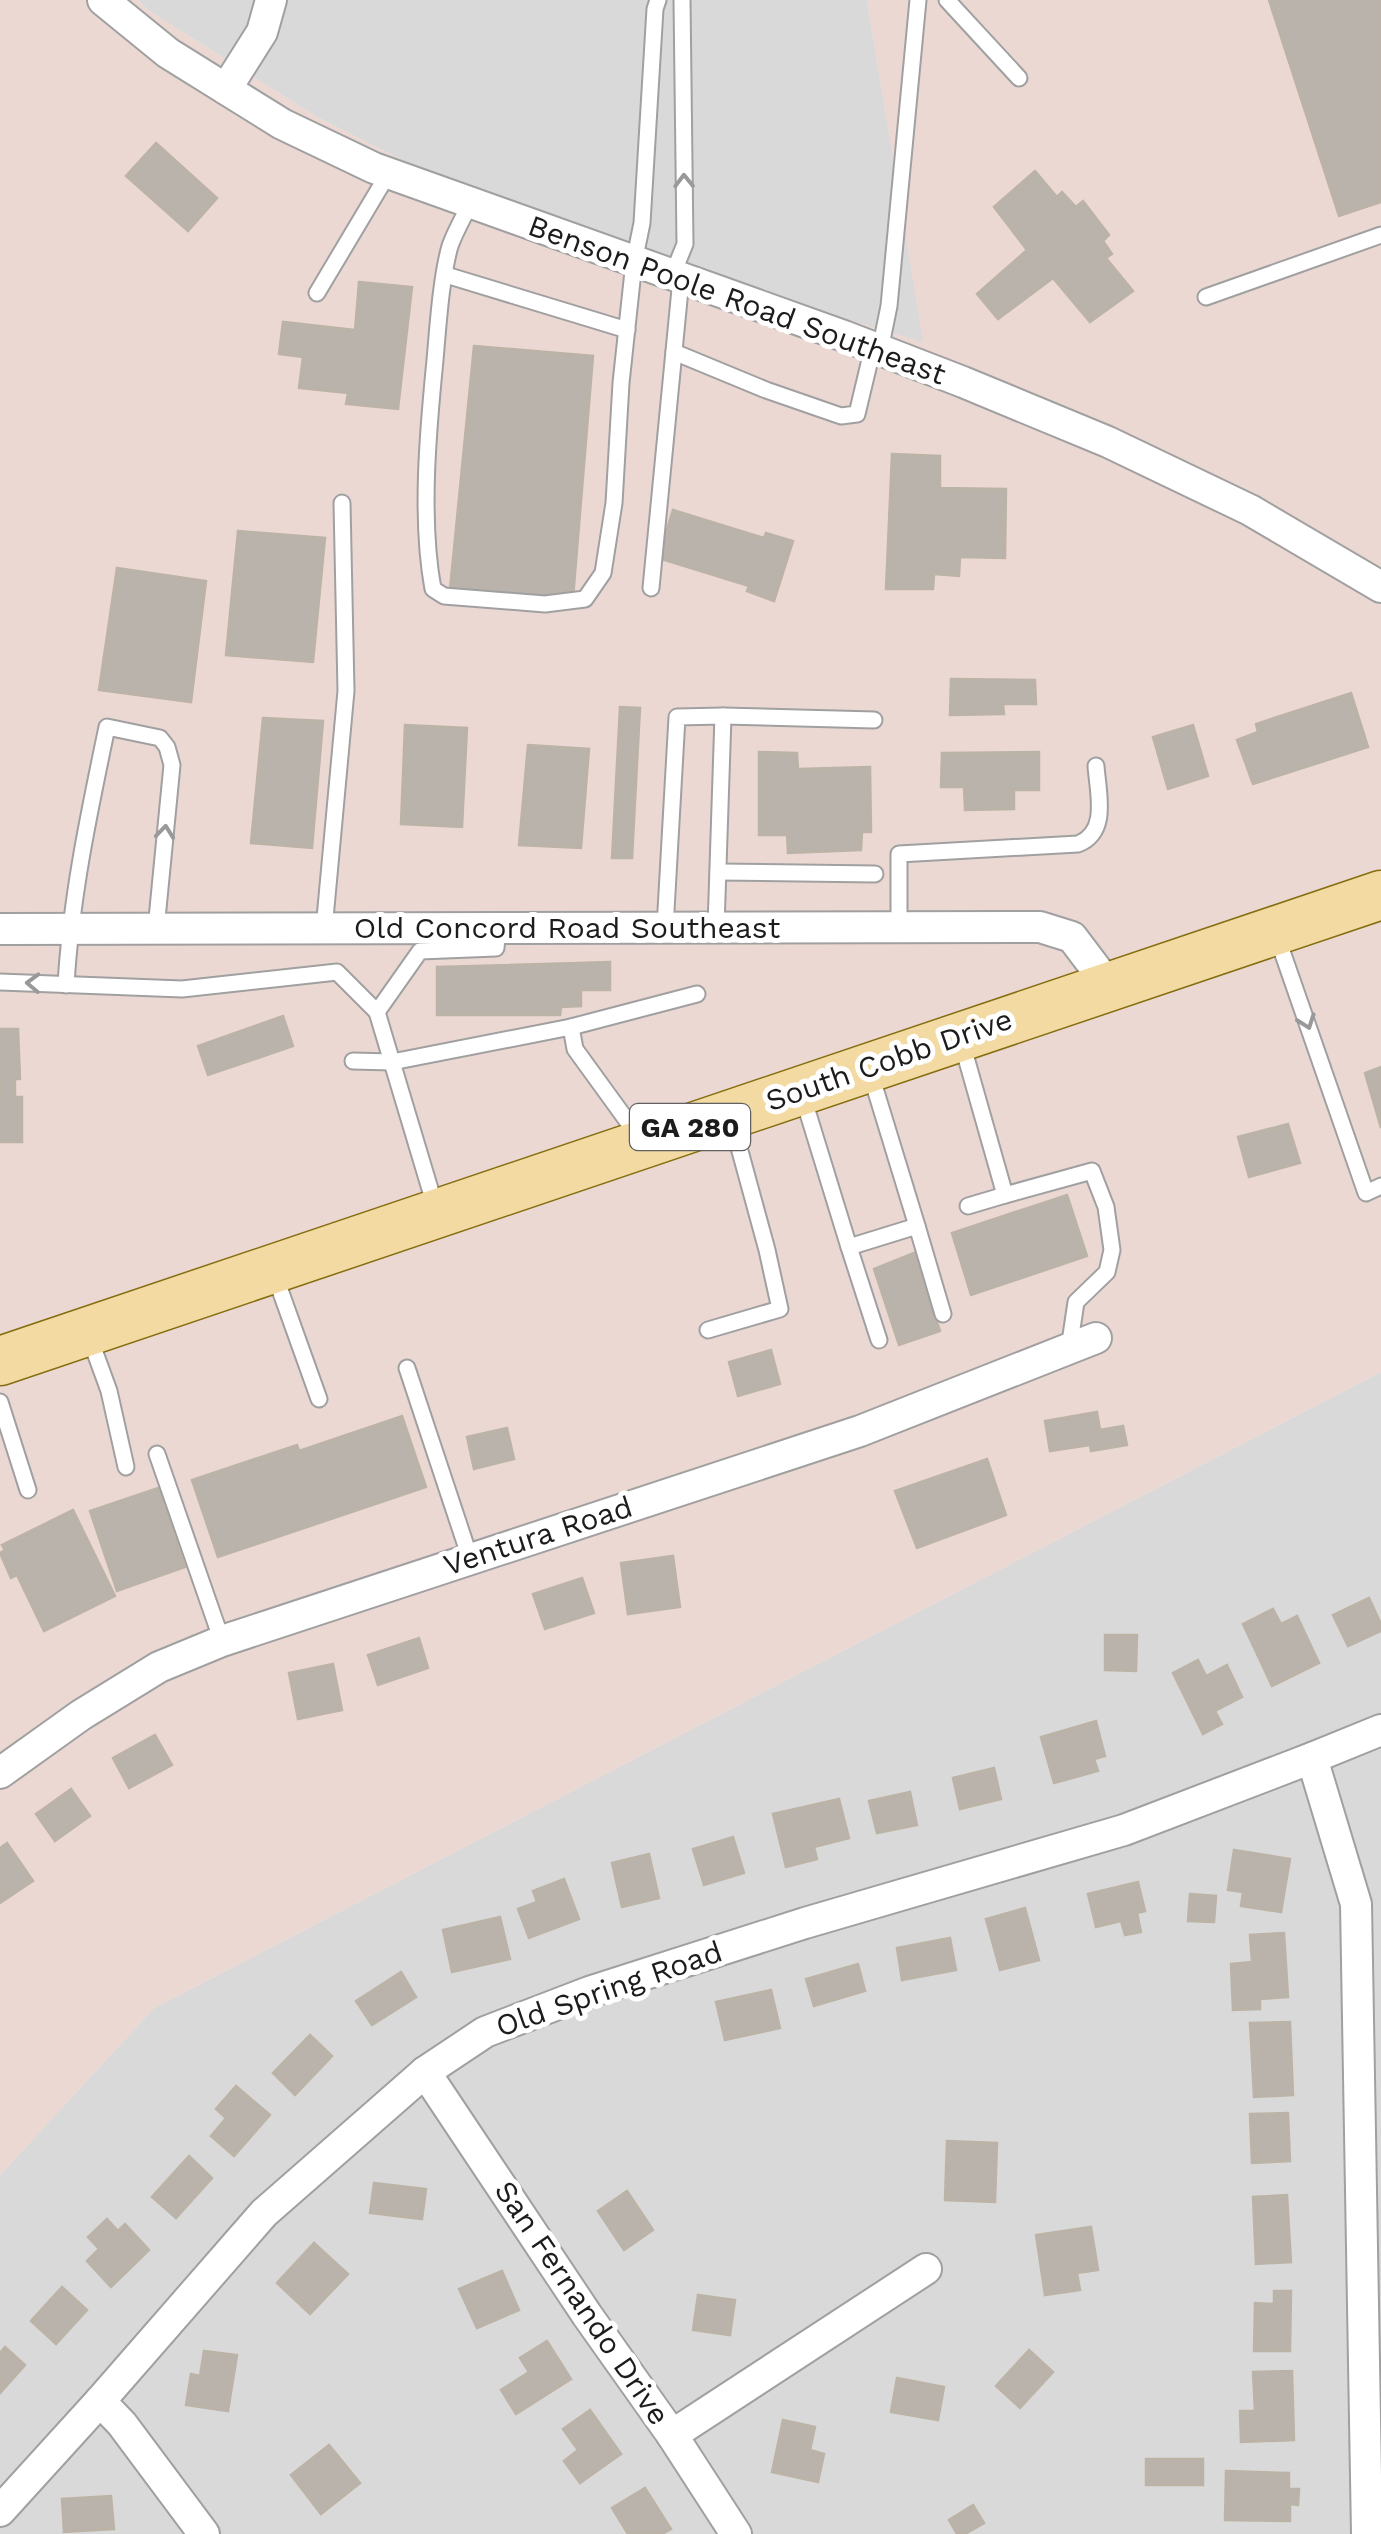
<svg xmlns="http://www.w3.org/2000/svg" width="1381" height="2534" font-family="'Work Sans',sans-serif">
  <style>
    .residential { fill: #dad9d9 }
    .commercial { fill: #ecd8d3 }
    .building { fill: #b9b3ac; stroke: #bcb3a7; stroke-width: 2.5 }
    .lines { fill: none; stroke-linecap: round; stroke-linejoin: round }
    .lane-casing { stroke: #a0a0a0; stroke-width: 19 }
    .street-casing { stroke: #a0a0a0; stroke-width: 34 }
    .primary-casing { stroke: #856e0f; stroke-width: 51 }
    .lane { stroke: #fff; stroke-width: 15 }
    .street { stroke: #fff; stroke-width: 30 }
    .primary { stroke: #f2daa2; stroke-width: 48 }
    .oneway { stroke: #999 }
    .labels { text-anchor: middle; stroke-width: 10; stroke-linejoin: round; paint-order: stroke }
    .shield { fill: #fff; stroke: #606060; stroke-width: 2.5 }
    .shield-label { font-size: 28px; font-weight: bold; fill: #1c1c1c }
    .street-label { font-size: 30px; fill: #1c1c1c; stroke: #fff }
  </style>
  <rect width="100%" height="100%" fill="#eceae3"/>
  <g class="residential">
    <polygon points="138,0 867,0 924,343 530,225 315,116 148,10"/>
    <polygon points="1381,1372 1381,2534 0,2534 0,2175 154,2008"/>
  </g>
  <polygon class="commercial" points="0,0 138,0 148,10 315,116 530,225 923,342 867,0 1381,0 1381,1372 154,2008 0,2175"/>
  <g class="building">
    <polygon points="1269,0 1381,0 1381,202 1339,216"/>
    <polygon points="156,143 217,198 188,231 126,176"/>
    <polygon points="1035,171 1057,197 1062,192 1076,207 1083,201 1109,235 1103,241 1112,254 1106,258 1133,291 1090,322 1053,278 998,319 977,294 1027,250 994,207"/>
    <polygon points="359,282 412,287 398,409 346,404 348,393 299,388 303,357 279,354 283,322 355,330"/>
    <polygon points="474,346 593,356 573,598 450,589"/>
    <polygon points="892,454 940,456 940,488 1006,489 1005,558 960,557 959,576 934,574 933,589 886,589"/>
    <polygon points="673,510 764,538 766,533 793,541 774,601 747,591 749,586 658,558"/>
    <polygon points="238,531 325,538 313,662 226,655"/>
    <polygon points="117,568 206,581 191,702 99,690"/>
    <polygon points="951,679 1035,680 1036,704 1003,704 1004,714 950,715"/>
    <polygon points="1351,693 1368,747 1253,784 1237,740 1258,732 1256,724"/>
    <polygon points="620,707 640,708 632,858 612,858"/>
    <polygon points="263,718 323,721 312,848 251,843"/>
    <polygon points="405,725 467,728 462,827 401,824"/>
    <polygon points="1193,725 1208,776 1168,789 1153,737"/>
    <polygon points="528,745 589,749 581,848 519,845"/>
    <polygon points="759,752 797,753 798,769 870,767 871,832 862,832 861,850 788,853 787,835 759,835"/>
    <polygon points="1039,752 1039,790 1014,790 1014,809 965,810 964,787 941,787 942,753"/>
    <polygon points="610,962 610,990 581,990 581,1006 561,1007 560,1015 437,1015 437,967"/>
    <polygon points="283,1016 293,1046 208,1075 198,1046"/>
    <polygon points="1,1029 18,1029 20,1079 15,1079 15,1097 22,1097 22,1142 0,1142"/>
    <polygon points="1381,1067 1381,1128 1365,1073"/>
    <polygon points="1288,1124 1300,1163 1249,1177 1238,1137"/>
    <polygon points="1067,1195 1087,1256 971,1295 952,1233"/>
    <polygon points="914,1253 940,1331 899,1345 874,1269"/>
    <polygon points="771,1350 780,1384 738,1396 729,1362"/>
    <polygon points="1097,1412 1100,1430 1123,1426 1127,1445 1091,1451 1090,1445 1050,1451 1045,1421"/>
    <polygon points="402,1416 426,1487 218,1557 192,1480 297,1445 299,1451"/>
    <polygon points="507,1428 514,1459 474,1469 467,1437"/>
    <polygon points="987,1459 1006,1515 917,1548 895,1491"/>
    <polygon points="158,1488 185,1567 117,1591 90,1511"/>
    <polygon points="73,1510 115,1596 44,1631 17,1575 11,1578 0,1553 5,1550 2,1545"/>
    <polygon points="673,1556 680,1607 628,1614 621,1563"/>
    <polygon points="582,1578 594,1613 545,1629 533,1594"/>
    <polygon points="1369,1598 1381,1624 1381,1631 1348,1646 1333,1615"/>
    <polygon points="1273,1609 1281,1624 1297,1616 1319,1663 1272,1686 1243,1624"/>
    <polygon points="1105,1635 1137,1635 1136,1671 1105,1670"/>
    <polygon points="419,1638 428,1668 378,1685 368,1655"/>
    <polygon points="1198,1660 1206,1676 1227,1665 1242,1697 1215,1711 1222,1724 1203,1734 1173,1673"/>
    <polygon points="333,1664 342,1710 298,1719 289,1673"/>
    <polygon points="1096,1721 1105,1756 1094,1759 1098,1771 1054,1783 1041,1737"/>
    <polygon points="155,1735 172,1765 129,1788 113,1758"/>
    <polygon points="994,1768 1001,1799 960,1809 953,1778"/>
    <polygon points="71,1789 90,1816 55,1841 36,1814"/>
    <polygon points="910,1792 917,1825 877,1833 869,1801"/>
    <polygon points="839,1799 849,1838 814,1847 817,1859 786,1867 773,1814"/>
    <polygon points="733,1837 744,1873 704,1885 693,1849"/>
    <polygon points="7,1843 33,1881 0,1903 0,1848"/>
    <polygon points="1234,1850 1290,1859 1281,1912 1241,1906 1243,1892 1228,1890"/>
    <polygon points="649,1854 659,1898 622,1907 612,1863"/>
    <polygon points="564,1879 579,1919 529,1938 518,1909 537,1902 533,1891"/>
    <polygon points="1138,1882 1145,1911 1137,1913 1141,1932 1125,1935 1121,1921 1096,1927 1088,1894"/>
    <polygon points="1190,1894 1216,1896 1214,1922 1188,1921"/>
    <polygon points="1025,1908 1039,1960 1000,1970 986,1919"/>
    <polygon points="500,1917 510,1959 452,1972 443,1930"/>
    <polygon points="1284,1933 1288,1997 1260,1999 1260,2009 1233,2010 1231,1964 1252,1962 1250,1935"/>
    <polygon points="950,1938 956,1970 902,1980 897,1948"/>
    <polygon points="858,1964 865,1991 814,2006 806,1979"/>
    <polygon points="401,1972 416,1997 372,2025 356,2001"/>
    <polygon points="771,1990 780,2028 725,2040 716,2002"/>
    <polygon points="1290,2022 1293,2095 1254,2097 1250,2023"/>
    <polygon points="310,2035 332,2056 295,2095 273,2073"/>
    <polygon points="236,2086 270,2115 234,2156 211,2136 226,2118 216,2109"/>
    <polygon points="1288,2113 1290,2161 1252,2163 1250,2114"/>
    <polygon points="947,2141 997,2143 995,2202 945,2200"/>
    <polygon points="189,2156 212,2178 176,2218 152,2197"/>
    <polygon points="374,2183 426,2189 422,2219 370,2213"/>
    <polygon points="627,2191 653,2230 624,2250 598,2211"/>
    <polygon points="1287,2195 1291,2262 1256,2264 1253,2197"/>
    <polygon points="107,2219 118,2231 125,2224 149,2250 111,2287 87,2261 99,2249 88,2237"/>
    <polygon points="1091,2227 1098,2270 1077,2273 1080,2290 1045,2295 1036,2235"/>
    <polygon points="314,2243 348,2274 310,2314 277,2283"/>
    <polygon points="502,2271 519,2310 477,2328 459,2289"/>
    <polygon points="62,2287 87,2310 56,2344 31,2321"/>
    <polygon points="1274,2291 1291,2291 1290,2351 1254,2351 1255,2303 1274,2304"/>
    <polygon points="698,2295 735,2300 730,2335 693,2330"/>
    <polygon points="547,2341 571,2379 516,2414 501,2390 529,2372 520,2358"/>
    <polygon points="5,2347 25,2365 0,2393 0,2353"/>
    <polygon points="1029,2350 1053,2372 1020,2408 996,2386"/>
    <polygon points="204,2351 237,2355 228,2411 186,2405 191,2374 200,2376"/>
    <polygon points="1292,2371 1294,2440 1241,2442 1240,2411 1255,2411 1253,2372"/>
    <polygon points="897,2378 944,2387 938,2420 891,2412"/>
    <polygon points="590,2410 621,2454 580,2483 564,2461 578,2450 563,2429"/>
    <polygon points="783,2420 815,2427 810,2450 824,2454 818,2482 772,2472"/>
    <polygon points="329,2445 360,2483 321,2514 291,2475"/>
    <rect x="1146" y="2459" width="57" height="26"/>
    <polygon points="1226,2471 1289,2473 1289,2489 1299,2489 1298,2505 1290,2504 1290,2521 1225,2520"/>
    <polygon points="645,2488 671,2529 662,2534 628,2534 612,2508"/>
    <polygon points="111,2496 114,2529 64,2532 62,2499"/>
    <polygon points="973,2505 984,2523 965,2534 957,2534 949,2520"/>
  </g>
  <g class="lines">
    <defs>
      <g id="lane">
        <polyline points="947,0 1019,78"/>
        <path d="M470,204C463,218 455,232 450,246C441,278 438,326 435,360C428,431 420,519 433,589L444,596L545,604L585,599L603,573L614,503L621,383L634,262L642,223L655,9L658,0"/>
        <polyline points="446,275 627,330"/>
        <polyline points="672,276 685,244 682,0"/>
        <polyline points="317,293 388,174"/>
        <polyline points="1206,297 1381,235"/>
        <polyline points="880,350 889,306 918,0"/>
        <polyline points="674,352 766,390 841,416 857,414 873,347"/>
        <polyline points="651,588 681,279"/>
        <polyline points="723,716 874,720"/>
        <polyline points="718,872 875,874"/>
        <path d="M899,927V854L1078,844C1109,832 1098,794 1096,766"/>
        <polyline points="665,928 677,717 723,716 716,927"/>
        <polyline points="324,929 346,691 342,503"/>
        <polyline points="1276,934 1366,1193 1381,1186"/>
        <polyline points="0,982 182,989 337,972 377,1012"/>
        <path d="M66,985C71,897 89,813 107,727L160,738L167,747L172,765L156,929"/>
        <polyline points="961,1040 1005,1195 1092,1171 1106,1207 1112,1250 1107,1272 1076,1302 1069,1349"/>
        <polyline points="353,1061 392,1062 571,1027"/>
        <polyline points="802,1094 849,1247 917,1226 870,1072"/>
        <polyline points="641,1140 575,1049 571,1027 697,994"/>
        <polyline points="968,1206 1005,1195"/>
        <polyline points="436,1209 377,1012 420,951 496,948 498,928"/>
        <polyline points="917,1226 943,1314"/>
        <polyline points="849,1247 879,1340"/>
        <polyline points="275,1276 319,1399"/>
        <polyline points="708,1330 780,1309 767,1250 731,1118"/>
        <polyline points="89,1336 109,1391 126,1467"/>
        <polyline points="407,1368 470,1558"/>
        <polyline points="0,1402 28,1490"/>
        <polyline points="157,1454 222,1641"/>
      </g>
      <g id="street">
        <polyline points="103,0 168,53 282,124 374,168 844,336 963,382 1108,442 1250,510 1381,587"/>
        <polyline points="226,89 262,32 271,0"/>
        <polyline points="0,929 1040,927 1072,937 1109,986"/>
        <polyline points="1312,1758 1356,1904 1367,2534"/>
        <polyline points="0,1773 81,1715 159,1667 222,1641 860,1431 1096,1338"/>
        <polyline points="425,2072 587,2315 672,2435 736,2534"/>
        <polyline points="100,2401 122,2424 204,2534"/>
        <polyline points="672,2435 926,2269"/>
        <polyline points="0,2511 100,2401 264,2213 425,2072 485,2032 589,1992 805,1923 1124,1830 1312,1758 1381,1730"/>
      </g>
      <polyline id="primary" points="0,1361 1381,895"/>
    </defs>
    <use href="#lane" class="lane-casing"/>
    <use href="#street" class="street-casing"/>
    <use href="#primary" class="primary-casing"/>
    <use href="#lane" class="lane"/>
    <use href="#street" class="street"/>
    <use href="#primary" class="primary"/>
  </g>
  <defs><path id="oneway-chevron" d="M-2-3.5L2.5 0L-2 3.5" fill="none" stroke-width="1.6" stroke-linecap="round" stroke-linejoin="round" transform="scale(2.5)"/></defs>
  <g class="oneway">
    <use href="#oneway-chevron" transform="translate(684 181) rotate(-91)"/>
    <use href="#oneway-chevron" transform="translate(165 832) rotate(-84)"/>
    <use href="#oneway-chevron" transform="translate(33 983) rotate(-178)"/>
    <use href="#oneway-chevron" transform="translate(1307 1022) rotate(70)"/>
  </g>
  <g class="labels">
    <rect class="shield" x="630" y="1104" width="120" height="46" rx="8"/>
    <g class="shield-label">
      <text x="690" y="1137">GA 280</text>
    </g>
    <g class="street-label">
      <text transform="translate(737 300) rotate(20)" y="10">Benson Poole Road Southeast</text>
      <text x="567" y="938">Old Concord Road Southeast</text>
      <text transform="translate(889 1060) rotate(-19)" y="10">South Cobb Drive</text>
      <text transform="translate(538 1536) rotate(-18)" y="10">Ventura Road</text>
      <text transform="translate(609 1989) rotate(-19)" y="10">Old Spring Road</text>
      <text transform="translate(582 2303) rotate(56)" y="10">San Fernando Drive</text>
    </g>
  </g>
</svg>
